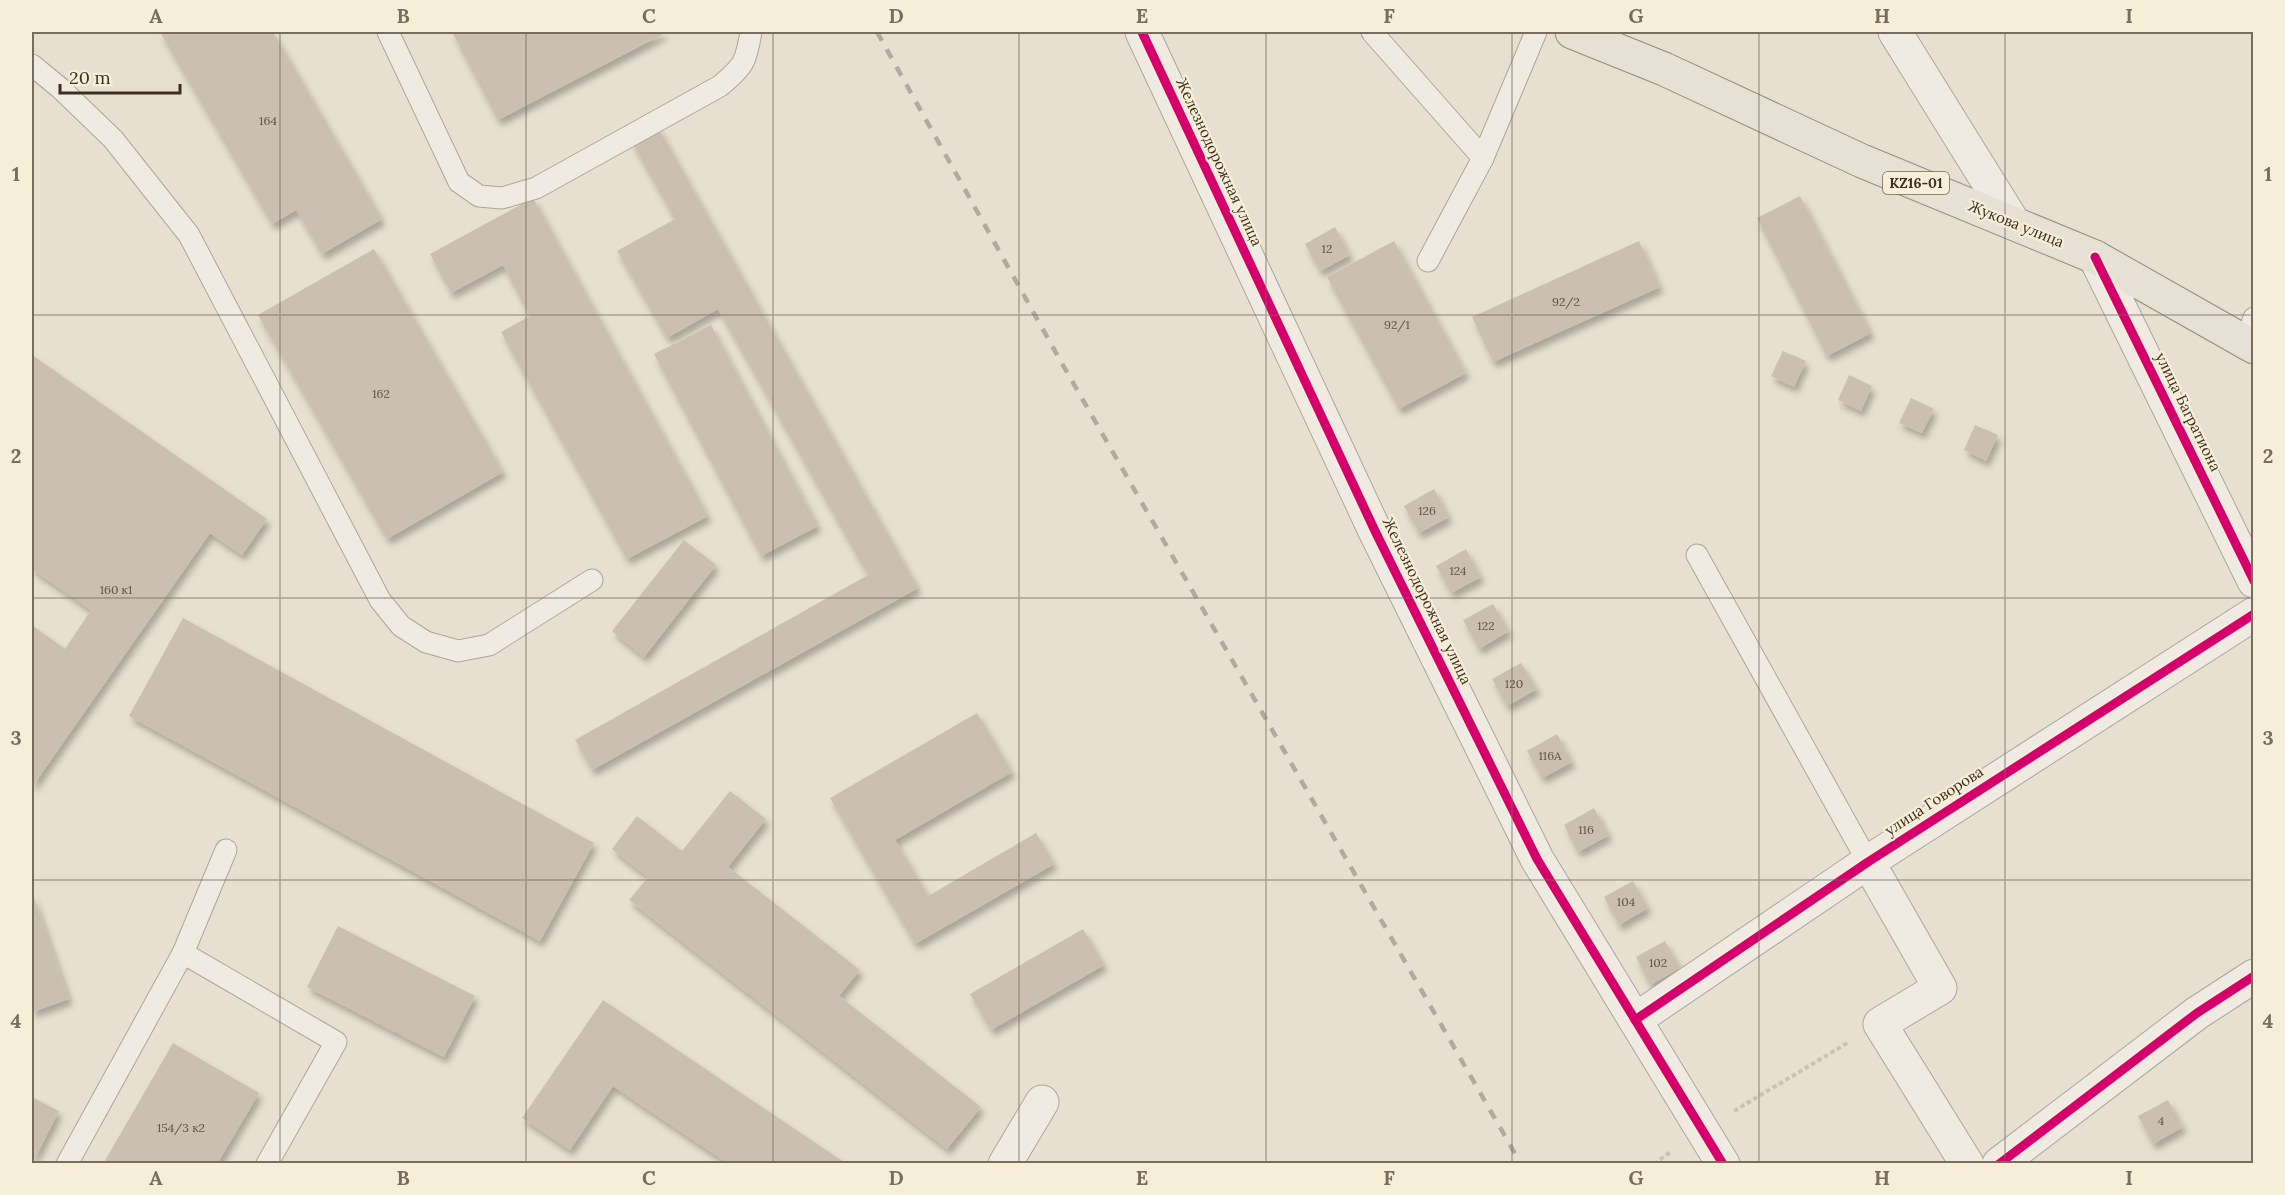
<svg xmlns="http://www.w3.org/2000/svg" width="2285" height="1195" font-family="Lora,serif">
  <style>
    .building { fill: #cbbfb2; filter: url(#shadow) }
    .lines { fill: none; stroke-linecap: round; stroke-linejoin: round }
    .service-casing { stroke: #ada599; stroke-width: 23 }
    .minor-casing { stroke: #ada599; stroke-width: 35 }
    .primary-casing { stroke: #928b80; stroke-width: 35 }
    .path { stroke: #c8c2b9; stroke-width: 4; stroke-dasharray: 4.5 3; stroke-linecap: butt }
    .service { stroke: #efebe3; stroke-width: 21 }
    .minor { stroke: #efebe3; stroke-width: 33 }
    .primary { stroke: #e6e1d4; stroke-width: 33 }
    .rail { stroke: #afaaa2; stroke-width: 4.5; stroke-dasharray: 10 10; stroke-linecap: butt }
    .cycleway-casing { stroke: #f7eed8; stroke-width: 13 }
    .cycleway { stroke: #d6006c; stroke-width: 9 }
    .grid { fill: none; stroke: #786c5e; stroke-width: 1.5; stroke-opacity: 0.55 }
    .labels { text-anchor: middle; stroke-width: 4.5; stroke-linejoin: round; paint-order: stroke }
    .number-label { font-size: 12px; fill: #605244 }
    .shield { fill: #f7eed8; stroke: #756857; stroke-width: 1.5 }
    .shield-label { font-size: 14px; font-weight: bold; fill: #3d2e20 }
    .street-label { font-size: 15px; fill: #3d2e20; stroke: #f7eed8 }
    .neatline { fill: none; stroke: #786c5e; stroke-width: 2 }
    .grid-label { font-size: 20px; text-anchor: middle; font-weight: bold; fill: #786c5e }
  </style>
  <defs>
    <filter id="shadow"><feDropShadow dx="3.5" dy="6" stdDeviation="3" flood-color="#0004"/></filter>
  </defs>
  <rect width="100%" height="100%" fill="#e7e0d1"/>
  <g class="building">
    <polygon points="160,32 273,32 382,219 322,254 296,210 272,224"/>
    <polygon points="452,32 667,32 498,120"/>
    <polygon points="657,126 918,588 592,770 575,740 868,575 718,309 667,338 617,251 675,219 631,141"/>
    <polygon points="1800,196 1871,333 1827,356 1757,218"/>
    <polygon points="533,198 708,516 627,559 501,332 530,316 503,265 451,293 430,254"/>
    <polygon points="1335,227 1350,255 1320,271 1305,244"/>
    <polygon points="1394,241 1466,373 1399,409 1327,277"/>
    <polygon points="1639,241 1660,287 1493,362 1472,317"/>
    <polygon points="374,249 503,472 387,539 258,315"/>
    <polygon points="711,325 818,526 761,556 654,354"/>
    <polygon points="1783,351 1806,361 1794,387 1771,376"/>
    <polygon points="32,355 267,519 242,555 210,533 32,787 32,625 65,649 91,610 32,569"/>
    <polygon points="1849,375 1872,386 1861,411 1838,400"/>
    <polygon points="1911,398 1934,409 1922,433 1899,423"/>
    <polygon points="1975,425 1998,435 1986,461 1964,450"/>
    <polygon points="1434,489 1449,517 1419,533 1404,506"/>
    <polygon points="684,540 716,565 644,657 612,631"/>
    <polygon points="1466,549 1481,577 1451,593 1436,566"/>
    <polygon points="1493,604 1509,631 1479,649 1463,620"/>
    <polygon points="183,618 594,843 540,941 129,716"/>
    <polygon points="1521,663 1537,689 1507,706 1492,679"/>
    <polygon points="977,713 1012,772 895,840 928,896 1036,833 1054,864 915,944 830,798"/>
    <polygon points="1557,734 1572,762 1542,778 1527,751"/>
    <polygon points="730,791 766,819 728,867 860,970 839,996 981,1107 947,1149 629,900 648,877 612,849 637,816 682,851"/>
    <polygon points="1594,808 1609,835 1578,852 1564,825"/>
    <polygon points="1633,881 1648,908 1619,925 1604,897"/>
    <polygon points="32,892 69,999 32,1012"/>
    <polygon points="338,926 475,996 444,1057 307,987"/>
    <polygon points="1083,929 1104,965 991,1030 970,994"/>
    <polygon points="1665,941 1680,968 1650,985 1636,957"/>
    <polygon points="603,1000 847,1164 729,1164 613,1086 570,1150 522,1118"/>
    <polygon points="173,1043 259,1093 217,1164 103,1164"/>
    <polygon points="32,1097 59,1111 32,1164"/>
    <polygon points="2168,1100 2183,1127 2153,1144 2138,1116"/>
  </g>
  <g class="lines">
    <defs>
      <g id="service">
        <path d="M388,32L459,182L479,196L502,198L536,188L720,86C744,66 746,62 751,32"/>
        <polyline points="1372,32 1483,158"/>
        <polyline points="32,65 60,88 113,139 189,235 380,600 401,626 426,642 458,651 489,645 592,580"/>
        <polyline points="1428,261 1483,158 1536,32"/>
        <polyline points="2245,342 2254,318"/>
        <polyline points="1697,555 1868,862"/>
        <polyline points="183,953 226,850"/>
        <polyline points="67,1164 183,953 336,1042 267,1164"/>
      </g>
      <g id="minor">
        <polyline points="1142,32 1375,531 1537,859 1723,1164"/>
        <polyline points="1895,32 2013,222"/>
        <polyline points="2095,257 2254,581"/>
        <polyline points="1868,862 1940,988 1880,1024 1967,1164"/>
        <polyline points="1635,1020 1868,862 2254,614"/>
        <polyline points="1005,1164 1042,1102"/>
        <polyline points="1999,1164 2197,1013 2254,976"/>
      </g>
      <polyline id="primary" points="1572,32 1664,69 1862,161 2095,257 2254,347"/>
    </defs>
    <use href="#service" class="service-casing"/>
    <use href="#minor" class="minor-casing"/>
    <use href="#primary" class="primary-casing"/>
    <g class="path">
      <polyline points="1734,1111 1849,1042"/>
      <polyline points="1654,1164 1672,1151"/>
    </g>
    <use href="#service" class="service"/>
    <use href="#minor" class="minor"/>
    <use href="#primary" class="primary"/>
    <polyline class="rail" points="877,32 1060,360 1521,1164"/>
    <defs>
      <g id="cycleway">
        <polyline points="1142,32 1375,531 1537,859 1723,1164"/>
        <polyline points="2095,257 2254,581"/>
        <polyline points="1635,1020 1868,862 2254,614"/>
        <polyline points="1999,1164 2197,1013 2254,976"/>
      </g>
    </defs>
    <use href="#cycleway" class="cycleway-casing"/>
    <use href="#cycleway" class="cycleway"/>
  </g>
  <path class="grid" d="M280,32V1164M526,32V1164M773,32V1164M1019,32V1164M1266,32V1164M1512,32V1164M1759,32V1164M2005,32V1164M32,315H2254M32,598H2254M32,880H2254"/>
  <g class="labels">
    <g class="number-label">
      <text x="268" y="125">164</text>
      <text x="1327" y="253">12</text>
      <text x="1566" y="306">92/2</text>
      <text x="1397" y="329">92/1</text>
      <text x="381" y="398">162</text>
      <text x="1427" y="515">126</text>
      <text x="1458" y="575">124</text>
      <text x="116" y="594">160 к1</text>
      <text x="1486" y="630">122</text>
      <text x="1514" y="688">120</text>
      <text x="1550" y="760">116А</text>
      <text x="1586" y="834">116</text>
      <text x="1626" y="906">104</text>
      <text x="1658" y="967">102</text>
      <text x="2161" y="1125">4</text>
      <text x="181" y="1132">154/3 к2</text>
    </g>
    <rect class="shield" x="1883" y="172" width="66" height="22" rx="4.5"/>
    <g class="shield-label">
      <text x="1916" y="188">KZ16-01</text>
    </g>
    <g class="street-label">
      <text transform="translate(1219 162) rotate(65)" y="5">Железнодорожная улица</text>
      <text transform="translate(2016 224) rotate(22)" y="5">Жукова улица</text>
      <text transform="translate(2188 412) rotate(64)" y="5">улица Багратиона</text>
      <text transform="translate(1427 601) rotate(64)" y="5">Железнодорожная улица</text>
      <text transform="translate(1934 801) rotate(-33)" y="5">улица Говорова</text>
    </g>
  </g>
  <rect width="2285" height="1195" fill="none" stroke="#f7eed8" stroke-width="66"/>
  <path d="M60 84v9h120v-9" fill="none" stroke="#3d2e20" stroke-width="3"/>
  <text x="69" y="84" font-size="18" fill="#3d2e20" stroke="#f7eed8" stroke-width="4.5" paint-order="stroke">20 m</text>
  <rect x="33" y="33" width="2219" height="1129" class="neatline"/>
  <g class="grid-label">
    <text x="156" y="23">A</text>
    <text x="403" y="23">B</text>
    <text x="649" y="23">C</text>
    <text x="896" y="23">D</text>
    <text x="1142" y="23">E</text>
    <text x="1389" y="23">F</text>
    <text x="1636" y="23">G</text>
    <text x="1882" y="23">H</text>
    <text x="2129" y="23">I</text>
    <text x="16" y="181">1</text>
    <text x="2268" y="181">1</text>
    <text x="16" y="463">2</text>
    <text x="2268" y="463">2</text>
    <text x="16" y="745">3</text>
    <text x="2268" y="745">3</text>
    <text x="16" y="1028">4</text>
    <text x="2268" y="1028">4</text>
    <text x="156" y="1185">A</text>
    <text x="403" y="1185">B</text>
    <text x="649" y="1185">C</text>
    <text x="896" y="1185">D</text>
    <text x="1142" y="1185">E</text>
    <text x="1389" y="1185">F</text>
    <text x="1636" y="1185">G</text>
    <text x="1882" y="1185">H</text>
    <text x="2129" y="1185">I</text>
  </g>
</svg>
